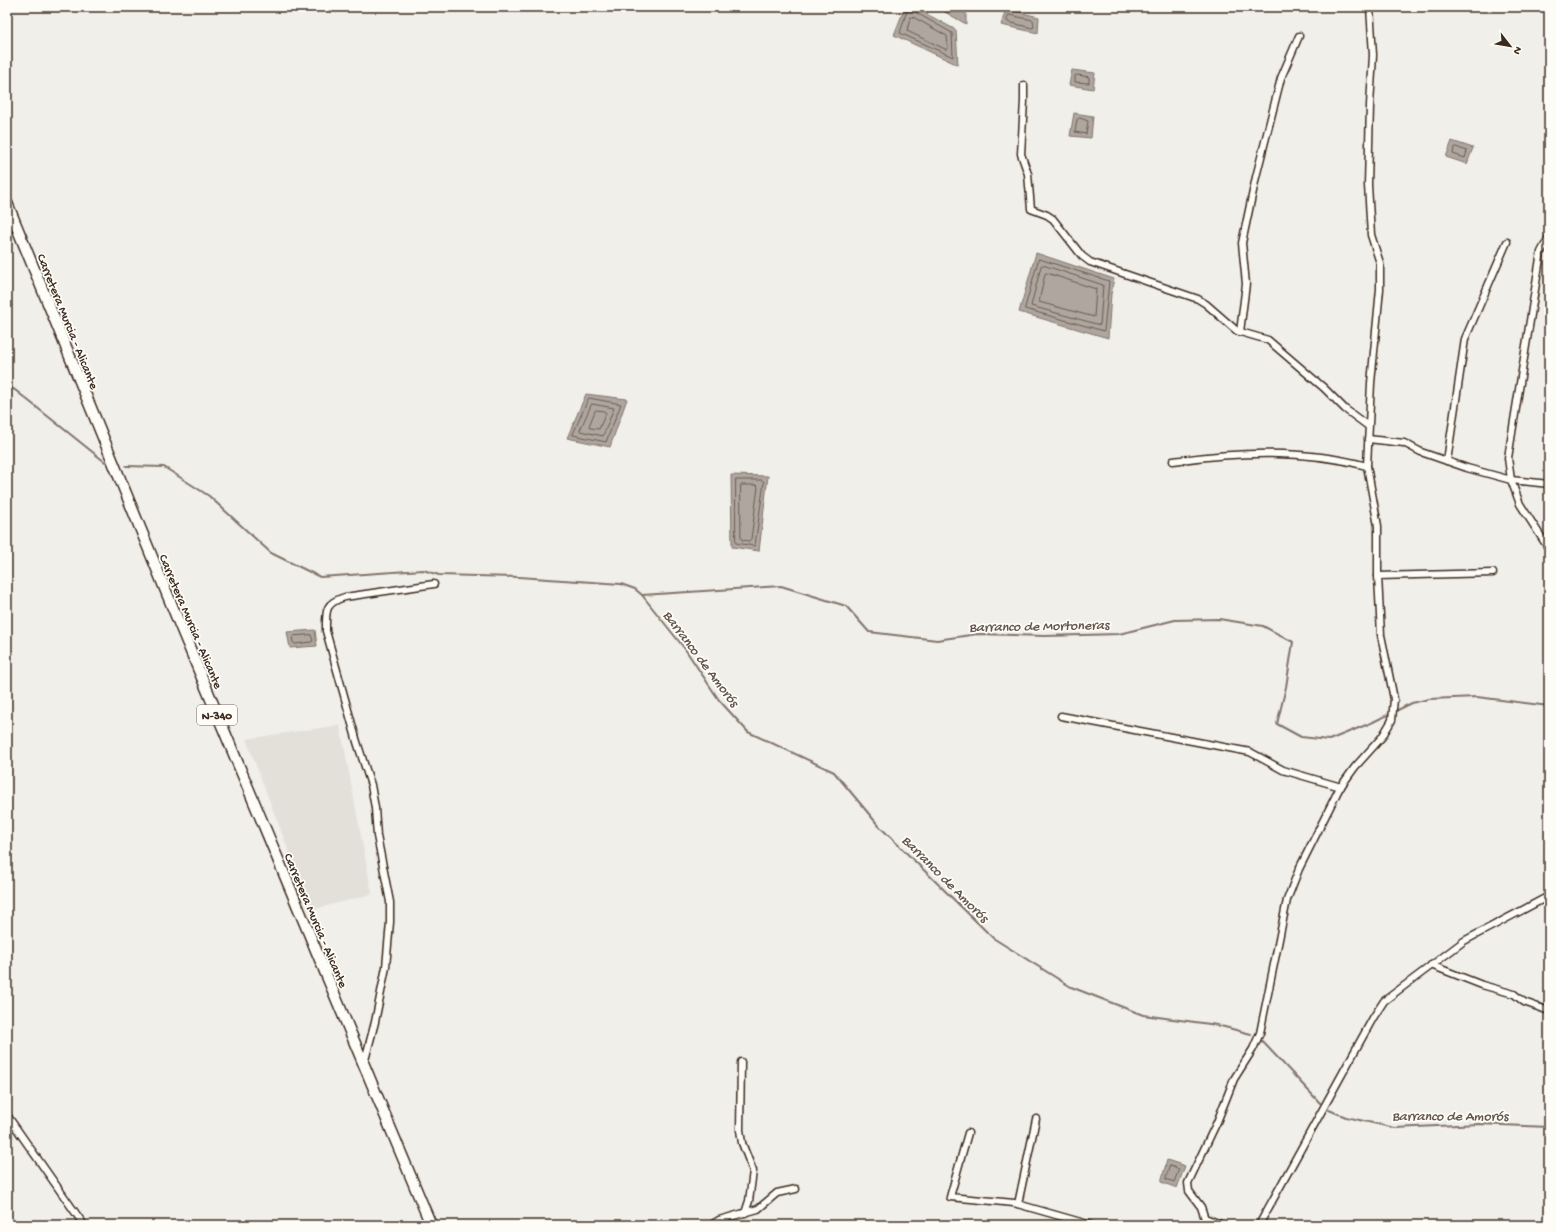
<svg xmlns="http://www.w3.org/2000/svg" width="1556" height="1232" font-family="'Gochi Hand',sans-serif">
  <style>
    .built { fill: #e3e0da }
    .water { fill: #aea69f; stroke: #80746b }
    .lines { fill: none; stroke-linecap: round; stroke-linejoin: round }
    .shore { stroke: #695c52; stroke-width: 1 }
    .stream { stroke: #80746b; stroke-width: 2 }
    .minor-casing { stroke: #3b2a1e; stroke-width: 9 }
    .trunk-casing { stroke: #3b2a1e; stroke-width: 13 }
    .minor { stroke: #fdfcf7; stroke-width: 6 }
    .trunk { stroke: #fdfcf7; stroke-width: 10 }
    .labels { text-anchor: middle; stroke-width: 3.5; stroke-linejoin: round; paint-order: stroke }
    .shield { fill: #fdfcf7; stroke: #75695f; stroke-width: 1 }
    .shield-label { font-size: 12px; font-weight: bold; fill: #3b2a1e }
    .street-label { font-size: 13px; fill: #3b2a1e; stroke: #fdfcf7 }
    .water-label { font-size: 14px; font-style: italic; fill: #63554b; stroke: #fdfcf7 }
  </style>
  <rect width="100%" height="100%" fill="#f1efea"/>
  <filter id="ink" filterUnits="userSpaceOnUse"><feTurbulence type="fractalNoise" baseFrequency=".025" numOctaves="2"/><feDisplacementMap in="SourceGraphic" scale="8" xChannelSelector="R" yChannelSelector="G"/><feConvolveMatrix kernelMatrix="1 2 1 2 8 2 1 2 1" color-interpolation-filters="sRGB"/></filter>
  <g filter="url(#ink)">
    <polygon class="built" points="340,725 372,894 311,910 246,739"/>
    <g class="water">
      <polygon points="905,7 914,7 956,30 958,65 894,35"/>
      <polygon points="936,7 966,7 966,24"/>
      <polygon points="1006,9 1039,17 1038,33 1001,25"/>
      <polygon points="1072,70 1095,73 1093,89 1069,85"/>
      <polygon points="1074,113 1093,116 1091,138 1070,136"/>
      <polygon points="1452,141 1473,148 1467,164 1446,157"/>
      <polygon points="1036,253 1114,279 1111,294 1108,338 1019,312"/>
      <polygon points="586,394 627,399 610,447 567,438"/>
      <polygon points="731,475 768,476 759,551 732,547"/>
      <polygon points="315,630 317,646 290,648 287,632"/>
      <polygon points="1167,1160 1185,1166 1177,1188 1161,1182"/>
    </g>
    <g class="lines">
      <g class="shore">
        <polyline points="908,7 900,33 953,57 952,33 915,12 913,7"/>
        <polygon points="1009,15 1033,20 1034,27 1032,28 1008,22 1007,20"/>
        <polygon points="913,17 947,36 948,49 945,49 907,31 910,18"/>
        <polygon points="1077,75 1089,77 1089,83 1075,82 1075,76"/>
        <polygon points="1080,118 1088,121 1086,134 1075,132 1077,120"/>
        <polygon points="1456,147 1467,151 1465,158 1453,154 1454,148"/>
        <polygon points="1039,259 1109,281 1104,331 1025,309"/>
        <polygon points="1043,265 1103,285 1100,325 1031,306 1041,266"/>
        <polygon points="1047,273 1096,289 1094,317 1039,302 1045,274"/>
        <polygon points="589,398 621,404 606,442 573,435"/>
        <polygon points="592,404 614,408 603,436 580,431"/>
        <polygon points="597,410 604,411 606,413 599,429 590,428 589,426 595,411"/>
        <polygon points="736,480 762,480 764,482 755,545 754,546 736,543"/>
        <polygon points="741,485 756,485 758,487 751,539 749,541 742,540 741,538"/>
        <polygon points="311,635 313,641 311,642 295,644 293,642 292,638 294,636"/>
        <polygon points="1170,1166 1179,1169 1174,1182 1166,1179"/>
      </g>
      <g class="stream">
        <polyline points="7,386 15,390 105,462"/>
        <polyline points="126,466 164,467 209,496 271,553 320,577 423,570 439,575 519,577 621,584 635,589 642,595 685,649 719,700 748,732 834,772 879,826 993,938 1071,987 1143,1015 1217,1025 1251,1034"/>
        <polyline points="642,595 781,586 846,606 869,632 937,640 977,634 1045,636 1119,634 1175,620 1219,619 1263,626 1293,642 1286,687 1277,724 1301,737 1329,740 1371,723 1412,703 1429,699 1477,697 1549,706"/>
        <polyline points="1261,1040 1320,1103"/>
        <polyline points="1329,1110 1346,1117 1395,1128 1479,1124 1549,1127"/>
      </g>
      <defs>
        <g id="minor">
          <polyline points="1024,85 1024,101 1021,154 1028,174 1031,209 1047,215 1053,219 1082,256 1090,262 1198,299 1206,304 1237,331 1268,340 1324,388 1345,409 1368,426"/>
          <polyline points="1549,237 1541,252 1508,458 1511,480 1520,504 1549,549"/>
          <polyline points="1240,332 1246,284 1242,243 1256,177 1281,78 1299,36"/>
          <polyline points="1368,439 1404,443 1421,452 1467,468 1511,480 1549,484"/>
          <path d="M1173,461C1238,452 1304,449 1367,466"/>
          <polyline points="1447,461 1465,339 1507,242"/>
          <polyline points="1378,576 1493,573"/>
          <polyline points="1061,716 1250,752 1283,770 1341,787"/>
          <polyline points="1431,965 1482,985 1514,994 1524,1002 1549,1011"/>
          <polyline points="741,1062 740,1130 742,1143 753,1171 749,1201 745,1213"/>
          <path d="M364,1064L375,1022L386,967L390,922V902L377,836L375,808L371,785L357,742L326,631C326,611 324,603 345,597L434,584"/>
          <polyline points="7,1115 84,1225"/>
          <polyline points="968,1133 950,1197 1014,1203 1091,1225"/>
          <polyline points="1018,1204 1036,1119"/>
          <polyline points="1205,1218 1223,1225"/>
          <polyline points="711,1225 719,1220 758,1209 777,1193 796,1189"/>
          <polyline points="1207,1225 1201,1207 1189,1191 1188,1183 1217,1122 1234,1079 1253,1049 1260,1033 1287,900 1299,869 1339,789 1355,767 1382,737 1392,720 1394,699 1381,635 1378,576 1378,526 1367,466 1371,383 1380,289 1380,263 1371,235 1368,185 1370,105 1373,55 1370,7"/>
          <polyline points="1259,1225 1373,1018 1384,1001 1464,941 1549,896"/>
        </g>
        <polyline id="trunk" points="7,203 177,618 431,1225"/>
      </defs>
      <use href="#minor" class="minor-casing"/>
      <use href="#trunk" class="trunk-casing"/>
      <use href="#minor" class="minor"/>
      <use href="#trunk" class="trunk"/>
    </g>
  </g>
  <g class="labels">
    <rect class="shield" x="197" y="705" width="40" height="20" rx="3"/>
    <g class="shield-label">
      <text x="217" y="719">N-340</text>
    </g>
    <g class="street-label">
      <text transform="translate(69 321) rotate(68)" y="5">Carretera Murcia - Alicante</text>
      <text transform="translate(192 621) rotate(67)" y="5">Carretera Murcia - Alicante</text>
      <text transform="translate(317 920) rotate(67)" y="5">Carretera Murcia - Alicante</text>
    </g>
    <g class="water-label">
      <text transform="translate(1039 625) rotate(-1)" y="5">Barranco de Mortoneras</text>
      <text transform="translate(702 658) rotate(53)" y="5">Barranco de Amorós</text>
      <text transform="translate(946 878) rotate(45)" y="5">Barranco de Amorós</text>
      <text x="1450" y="1120">Barranco de Amorós</text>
    </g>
  </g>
  <rect width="1556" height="1232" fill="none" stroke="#fdfcf7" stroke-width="24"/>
  <rect x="12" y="12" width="1532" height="1208" fill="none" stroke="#3b2a1e" stroke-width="1.5" filter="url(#ink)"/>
  <g transform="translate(1510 46) rotate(121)" stroke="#fdfcf7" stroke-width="3" paint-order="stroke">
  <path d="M0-3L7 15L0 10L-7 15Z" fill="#3b2a1e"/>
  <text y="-6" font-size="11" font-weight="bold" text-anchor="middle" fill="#3b2a1e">N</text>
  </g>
</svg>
